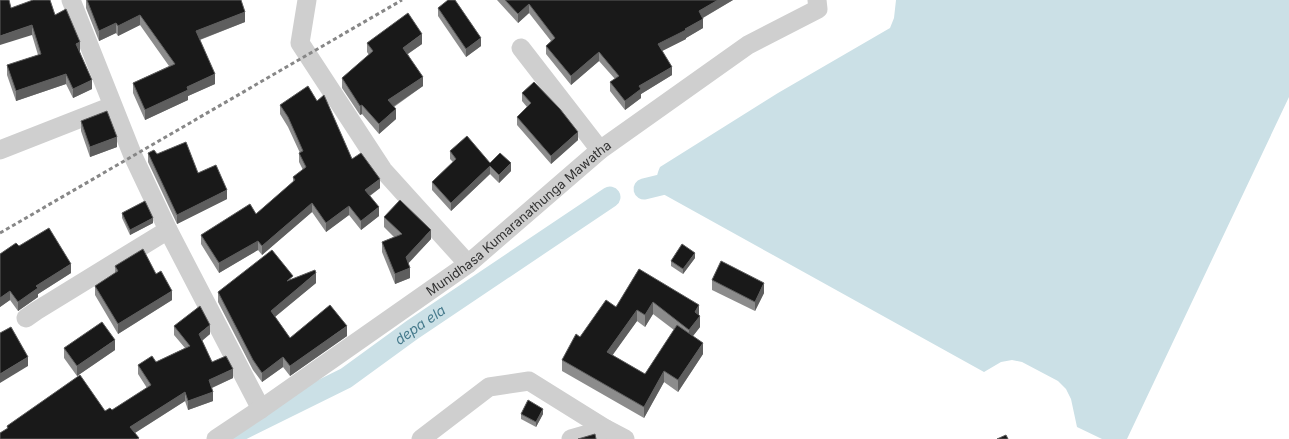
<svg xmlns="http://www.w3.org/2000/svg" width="1289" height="439" font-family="Inter,sans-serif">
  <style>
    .water { fill: #cbe0e6 }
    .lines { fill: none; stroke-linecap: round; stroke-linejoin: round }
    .canal { stroke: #cbe0e6; stroke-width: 21 }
    .minor { stroke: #cfcfcf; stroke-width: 19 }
    .rail { stroke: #878787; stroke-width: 3; stroke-dasharray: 4 3; stroke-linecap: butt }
    .wall { fill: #8c8c8c; fill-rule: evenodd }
    .shaded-wall { fill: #5e5e5e }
    .building { fill: #191919; stroke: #5e5e5e }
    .labels { text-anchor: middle; stroke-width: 4; stroke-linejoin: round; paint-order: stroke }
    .street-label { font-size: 13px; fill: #323232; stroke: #fff }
    .water-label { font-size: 14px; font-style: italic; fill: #477b8d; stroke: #fff }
  </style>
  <rect width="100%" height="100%" fill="#fff"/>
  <path class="water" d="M896,0H1289V97L1127,439H1102L1077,427L1071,399L1066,389L1058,381L1022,362L1012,360L1001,362L984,372L663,194C656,184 655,178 660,167L778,93L890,28L894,18Z"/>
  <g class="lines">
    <g class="canal">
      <polyline points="644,189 685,179"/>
      <path id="s1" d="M235,433L346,378L412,330L610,197"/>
    </g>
    <g class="minor">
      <polyline points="71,0 133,156 168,230 261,409"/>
      <polyline points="307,0 300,43 383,170 468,264"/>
      <polyline points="521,48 600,150"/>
      <polyline points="0,150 112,106"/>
      <polyline points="26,318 36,311 168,230"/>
      <path id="s2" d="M216,439L261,409L468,264L600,150L748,45L818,9L817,0"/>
      <polyline points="421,439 489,387 529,381 606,429 625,439"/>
      <polyline points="571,439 606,429"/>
    </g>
    <polyline class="rail" points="0,233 402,0"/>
  </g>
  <g class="wall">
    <polygon points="86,0 241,0 245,22 200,40 215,84 188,96 188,100 145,120 133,93 133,83 169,66 140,25 118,36 116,33 99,41 86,8"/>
    <polygon points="497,0 733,0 703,18 703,28 686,38 686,39 662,51 672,75 641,94 641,98 625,110 610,91 610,82 615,79 599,61 571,85 546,54 546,46 551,41 529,13 518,23"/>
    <polygon points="11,8 55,15 80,52 92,89 73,98 66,84 16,101 7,75 7,65 38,55 32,35"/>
    <polygon points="438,8 481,46 466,57 438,16"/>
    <polygon points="367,43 422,44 408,54 423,86 394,107 396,119 379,134 362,114 360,115 342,88 342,78 369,55 367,52"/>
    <polygon points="522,93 578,140 551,164 517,125 517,117 527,107 522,101"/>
    <polygon points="280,105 352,159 380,188 370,196 379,216 361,230 349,215 326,232 312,212 262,255 258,250 219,273 201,244 201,235 256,214 293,182 293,177 303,170 299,162 299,153 300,153 288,127 280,114"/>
    <polygon points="81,121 117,147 90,157 81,131"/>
    <polygon points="450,151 490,163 511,171 499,183 490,174 451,211 432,190 432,182 453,162 450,159"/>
    <polygon points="148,153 157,154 198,173 227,199 177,224 148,162"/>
    <polygon points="122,213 153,223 130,235 122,218"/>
    <polygon points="384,217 431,239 408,263 410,278 395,284 382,252 382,242 394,237 384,227"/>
    <polygon points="19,246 71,273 38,294 38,297 18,311 10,300 0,307 0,254"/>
    <polygon points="695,258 683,274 671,266 671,261"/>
    <polygon points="115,266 156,274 172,300 118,334 95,295 95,286 115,273"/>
    <path d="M639,269L699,315L700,327L693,336L703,354L678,392L664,382L644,418L562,371V360L580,337L616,307ZM653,314L674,330L645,374L612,355L637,321L645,327Z"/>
    <polygon points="293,279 316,283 275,317 290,338 347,336 290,376 283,367 262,382 253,370 218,302 218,292"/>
    <polygon points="712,280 764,293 755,311 712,290"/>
    <polygon points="174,326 210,334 202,341 212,362 233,378 212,388 213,401 188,410 185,401 135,433 139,439 7,429 7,426 112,410 147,388 138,374 138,365 156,362 185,348 174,335"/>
    <polygon points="64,348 115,350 77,376 64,358"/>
    <polygon points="521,414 543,414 536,427 521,419"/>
  </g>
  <g class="shaded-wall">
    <polygon points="718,0 733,0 699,20 699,11"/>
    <polygon points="529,4 529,13 518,23 518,14"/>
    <polygon points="245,12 245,22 196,41 196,31"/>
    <polygon points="140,15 140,25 118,36 118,26"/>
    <polygon points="703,19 703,28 686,38 686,39 658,53 658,44"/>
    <polygon points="116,23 116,33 99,41 99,31"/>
    <polygon points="32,25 32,35 0,45 0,36"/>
    <polygon points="422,34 422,44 403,57 403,48"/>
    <polygon points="481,38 481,46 466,57 466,49"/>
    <polygon points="80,42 80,52 76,54 76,44"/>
    <polygon points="599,52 599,61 571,85 571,76"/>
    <polygon points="672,67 672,75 641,94 641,98 625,110 625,101 639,86"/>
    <polygon points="66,74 66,84 16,101 16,91"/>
    <polygon points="215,74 215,84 188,96 188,100 145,120 145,110 187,87"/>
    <polygon points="423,77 423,86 388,110 388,100"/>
    <polygon points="92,80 92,89 73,98 73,89"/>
    <polygon points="362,105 362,114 360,115 360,106"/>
    <polygon points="396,109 396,119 379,134 379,124"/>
    <polygon points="578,132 578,140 551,164 551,156"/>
    <polygon points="117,137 117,147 90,157 90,147"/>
    <polygon points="511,163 511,171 499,183 499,175"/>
    <polygon points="490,166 490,174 451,211 451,203"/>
    <polygon points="380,179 380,188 365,199 365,190"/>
    <polygon points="227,190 227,199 177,224 177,215"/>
    <polygon points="312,203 312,212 262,255 262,246"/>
    <polygon points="349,206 349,215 326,232 326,223"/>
    <polygon points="379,207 379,216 361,230 361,221"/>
    <polygon points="153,218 153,223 130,235 130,230"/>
    <polygon points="431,230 431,239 406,266 406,257"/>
    <polygon points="258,241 258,250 219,273 219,263"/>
    <polygon points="695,253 695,258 683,274 683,269"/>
    <polygon points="71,264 71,273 38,294 38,297 18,311 18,302 36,286"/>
    <polygon points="410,268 410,278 395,284 395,274"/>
    <polygon points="316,273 316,283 271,320 271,311"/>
    <polygon points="764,283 764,293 755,311 755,302"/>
    <polygon points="10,291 10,300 0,307 0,298"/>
    <polygon points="172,291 172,300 118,334 118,324"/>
    <polygon points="653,302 653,314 645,327 645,315"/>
    <polygon points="699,305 699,317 695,312"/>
    <polygon points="637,310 637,321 607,363 607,352"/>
    <polygon points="700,316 700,327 689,341 689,330"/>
    <polygon points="210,325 210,334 199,343 199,334"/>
    <polygon points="347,326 347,336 290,376 290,366"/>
    <polygon points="115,340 115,350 77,376 77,366"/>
    <polygon points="703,343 703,354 678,392 678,380"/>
    <polygon points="28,357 28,366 0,383 0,374"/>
    <polygon points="283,357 283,367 262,382 262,373"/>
    <polygon points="233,369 233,378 209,389 209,380"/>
    <polygon points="664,371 664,382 644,418 644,407"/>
    <polygon points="185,392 185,401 130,436 130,427"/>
    <polygon points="213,392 213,401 188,410 188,401"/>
    <polygon points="543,409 543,414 536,427 536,422"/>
  </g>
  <g class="building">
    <polygon points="0,0 9,0 11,8 33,0 50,0 55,15 66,9 80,42 76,44 92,80 73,89 66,74 16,91 7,65 41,54 32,25 0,36"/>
    <polygon points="87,0 241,0 245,12 196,31 215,74 187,87 188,90 145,110 133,83 175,64 140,15 118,26 116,23 99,31"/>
    <polygon points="448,0 455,0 481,38 466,49 438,8"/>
    <polygon points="505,0 718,0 699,11 703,19 685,29 686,30 658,44 672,67 639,86 641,89 625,101 610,82 619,76 599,52 571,76 546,46 555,38 529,4 518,14"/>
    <polygon points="408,13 422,34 403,48 423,77 388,100 396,109 379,124 362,105 360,106 342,78 373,51 367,43"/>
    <polygon points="534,82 560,109 578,132 551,156 517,117 531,103 522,93"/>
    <polygon points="308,86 317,101 324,95 352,159 361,153 380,179 365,190 379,207 361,221 349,206 326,223 312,203 262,246 258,241 219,263 201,235 250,204 256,214 295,180 293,177 306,167 299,153 303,151 288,117 280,105"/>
    <polygon points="107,111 117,137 90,147 81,121"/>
    <polygon points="467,136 490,163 500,153 511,163 499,175 490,166 451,203 432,182 456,159 450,151"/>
    <polygon points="186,142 198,173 216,165 227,190 177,215 148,153 154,150 157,154"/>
    <polygon points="400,200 431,230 406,257 410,268 395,274 382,242 402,234 384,217"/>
    <polygon points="145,201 153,218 130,230 122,213"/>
    <polygon points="49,228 71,264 36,286 38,288 18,302 10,291 0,298 0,254 16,243 19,246"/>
    <polygon points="682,244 695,253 683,269 671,261"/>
    <polygon points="143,249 156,274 161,271 172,291 118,324 95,286 118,271 115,266"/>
    <polygon points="272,250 293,276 287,281 315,270 316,273 271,311 290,338 330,305 347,326 290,366 283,357 262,373 253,360 218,292"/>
    <polygon points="721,261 764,283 755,302 712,280"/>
    <polygon points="639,269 699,305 695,312 700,316 689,330 653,302 645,315 637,310 607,352 645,374 677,325 703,343 678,380 664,371 644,407 562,360 576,334 580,337 606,300 616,307"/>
    <polygon points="200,306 210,325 199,334 212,362 226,356 233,369 209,380 213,392 188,401 185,392 130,427 139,438 137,439 0,439 0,433 8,428 7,426 80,375 105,411 110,408 112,410 151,385 138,365 152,356 156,362 190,346 174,326"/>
    <polygon points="102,322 115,340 77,366 64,348"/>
    <polygon points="11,327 28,357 0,374 0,333"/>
    <polygon points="528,400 543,409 536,422 521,414"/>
    <polygon points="595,434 596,439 578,439"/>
    <polygon points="1006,435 1008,439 997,439"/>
  </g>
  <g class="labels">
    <g class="street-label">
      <text dy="5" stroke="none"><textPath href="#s2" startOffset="375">Munidhasa Kumaranathunga Mawatha</textPath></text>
    </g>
    <g class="water-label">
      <text dy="5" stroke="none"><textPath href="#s1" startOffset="215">depa ela</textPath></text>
    </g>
  </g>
</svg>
